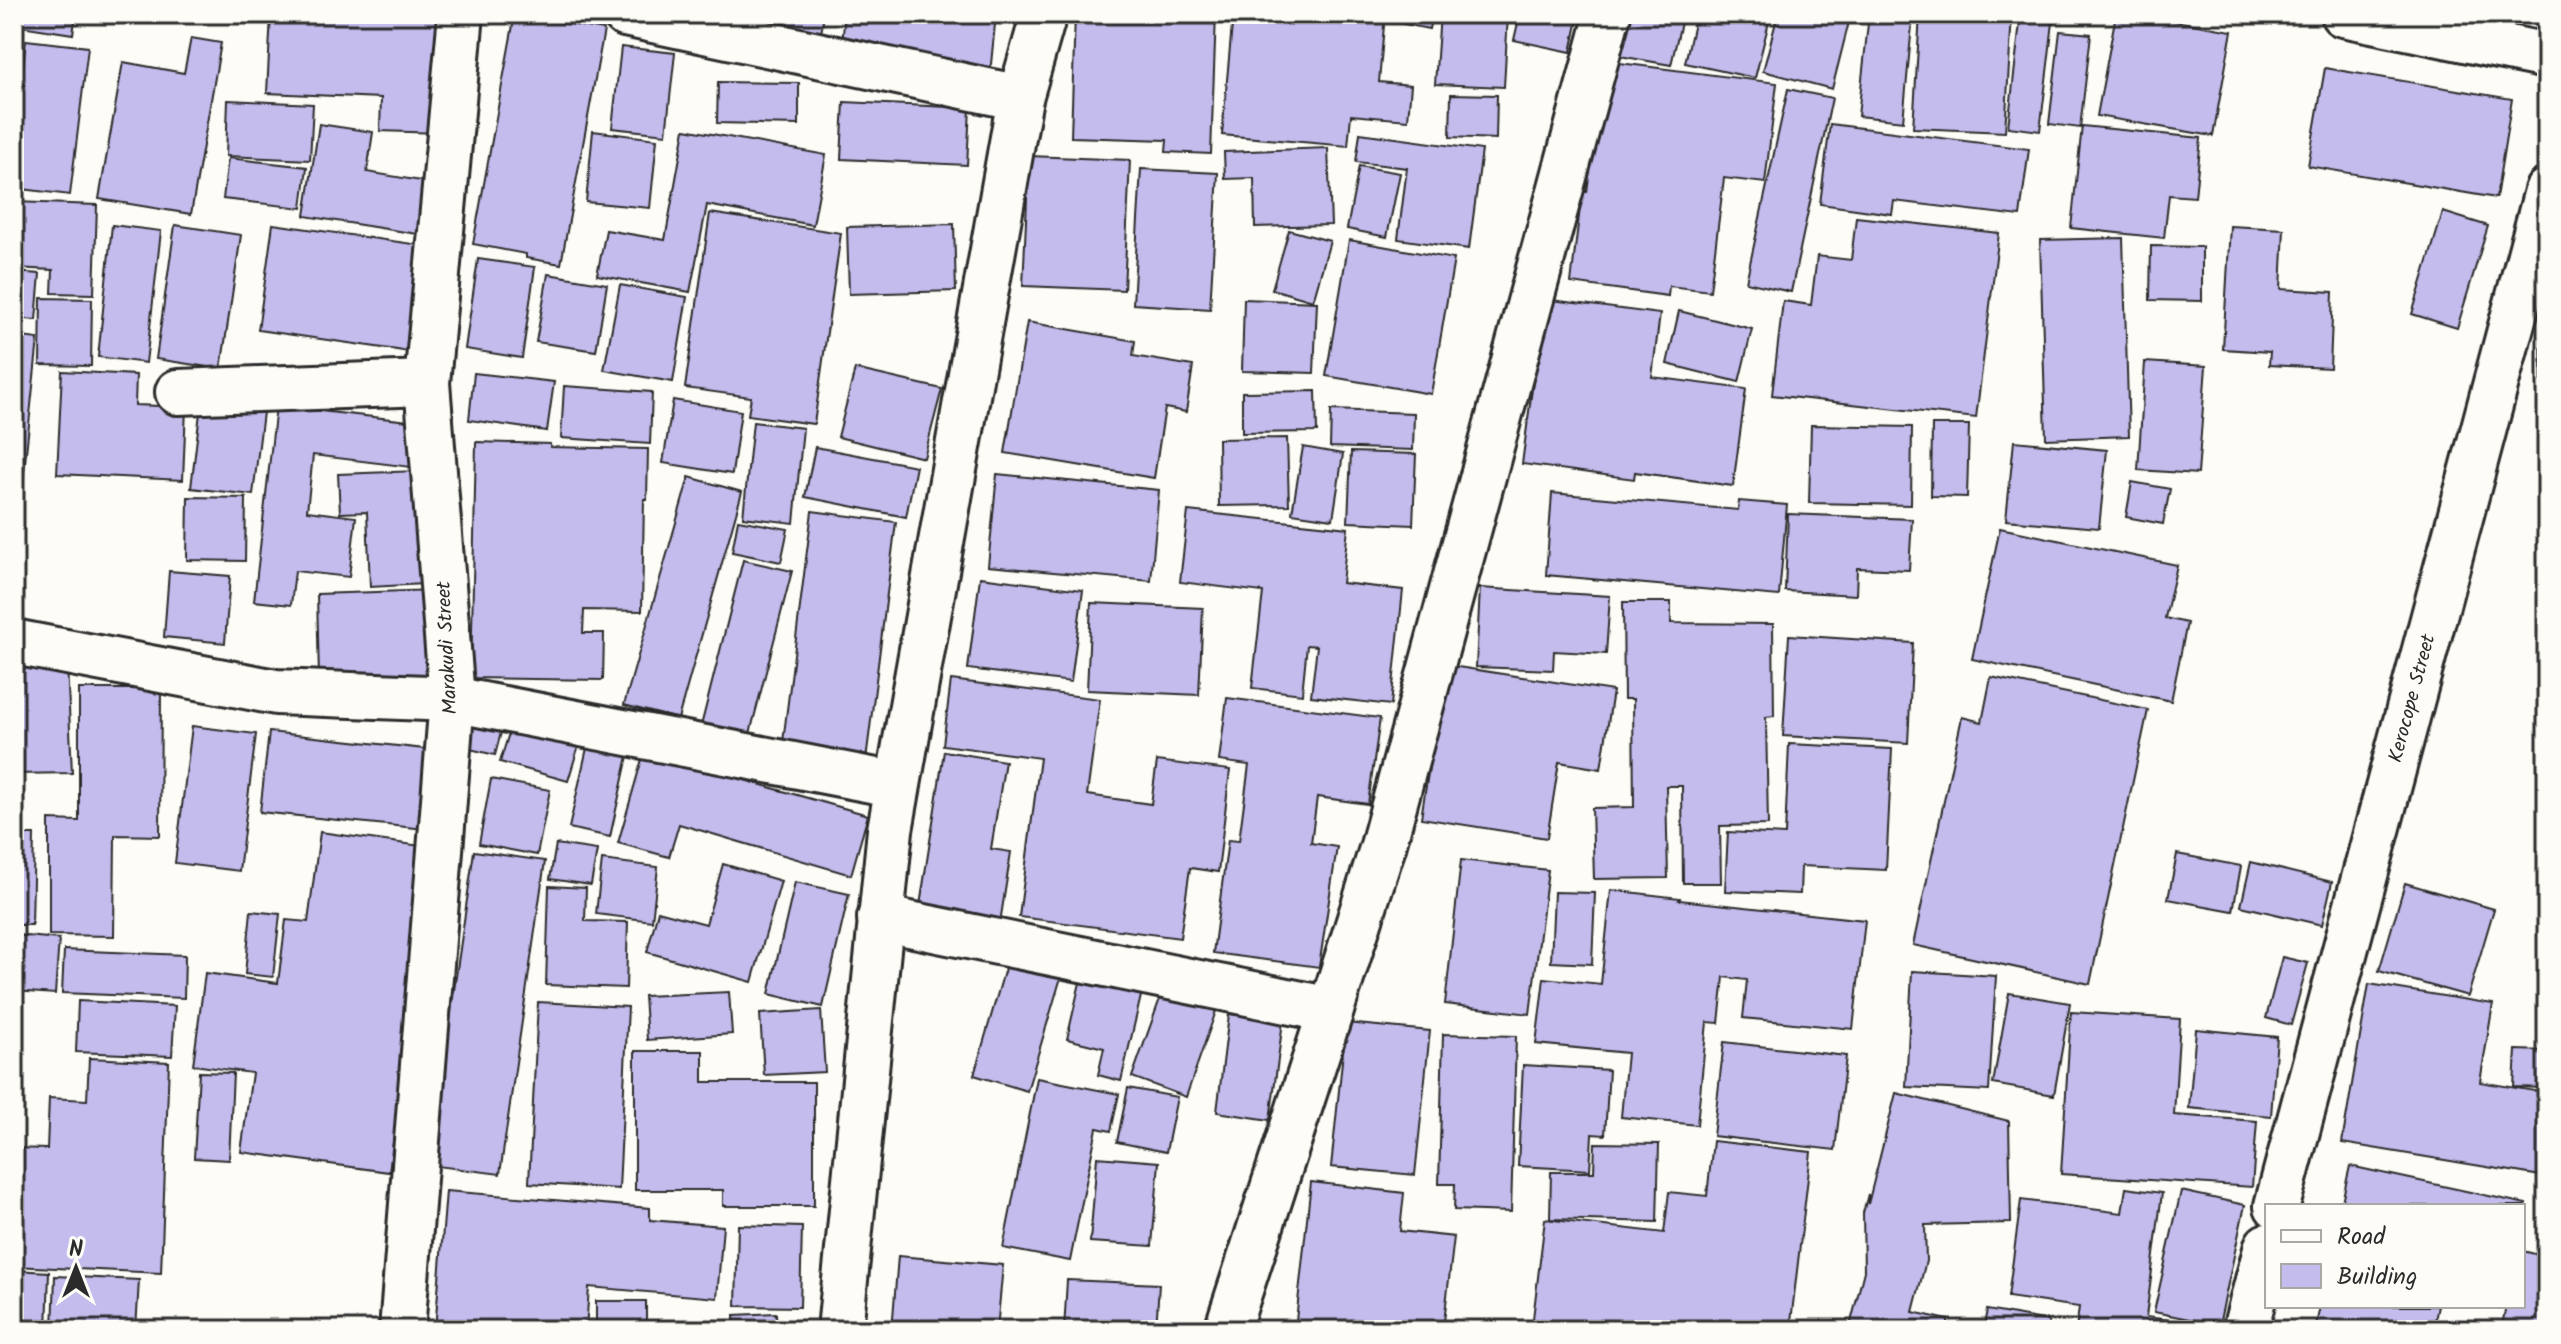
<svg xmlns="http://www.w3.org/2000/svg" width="2561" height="1344" font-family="Kalam,sans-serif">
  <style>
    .building { fill: #c3bced; stroke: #2b2b2b; stroke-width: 2 }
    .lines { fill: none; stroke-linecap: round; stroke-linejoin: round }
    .street-casing { stroke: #2b2b2b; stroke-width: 50 }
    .secondary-casing { stroke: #2b2b2b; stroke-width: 50 }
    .street { stroke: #fdfcf7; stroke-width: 44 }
    .secondary { stroke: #fdfcf7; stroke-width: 44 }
    .labels { text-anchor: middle; stroke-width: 8; stroke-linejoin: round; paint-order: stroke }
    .street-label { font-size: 20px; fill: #2b2b2b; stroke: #fdfcf7 }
  </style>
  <rect width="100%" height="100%" fill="#fdfcf7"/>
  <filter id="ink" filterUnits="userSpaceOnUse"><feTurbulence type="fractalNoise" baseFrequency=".0125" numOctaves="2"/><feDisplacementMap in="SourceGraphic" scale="16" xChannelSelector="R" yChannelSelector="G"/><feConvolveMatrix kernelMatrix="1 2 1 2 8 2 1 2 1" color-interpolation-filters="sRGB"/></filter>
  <g filter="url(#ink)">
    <g class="building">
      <polygon points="14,14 76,14 73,34 14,25"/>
      <polygon points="206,14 259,14 259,20 206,19"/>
      <polygon points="271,14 445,14 439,133 380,131 381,98 267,93"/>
      <polygon points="515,14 604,30 561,264 526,258 526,254 473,244"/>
      <polygon points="770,14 824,14 819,48 766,39"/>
      <polygon points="845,14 996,14 990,74 842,44"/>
      <polygon points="1075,14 1216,14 1211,154 1166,152 1167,140 1071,137"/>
      <polygon points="1233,14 1385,14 1379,82 1411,85 1408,120 1351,115 1348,146 1222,135"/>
      <polygon points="1395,14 1432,14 1429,29 1394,22"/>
      <polygon points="1440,14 1508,14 1504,87 1435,84"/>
      <polygon points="1520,14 1579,14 1571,52 1514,40"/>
      <polygon points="1625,14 1683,14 1671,65 1614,55"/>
      <polygon points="1696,14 1771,14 1755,78 1685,63"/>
      <polygon points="1778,14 1851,14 1832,89 1763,71"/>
      <polygon points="1869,14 1913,14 1903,121 1858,116"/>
      <polygon points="1920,14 2012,14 2005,132 1913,128"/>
      <polygon points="2021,14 2054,14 2040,131 2008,127"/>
      <polygon points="2116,14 2135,14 2232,31 2213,136 2097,116"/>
      <polygon points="14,30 19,30 16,104 14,104"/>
      <polygon points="2060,31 2091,34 2080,128 2049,124"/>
      <polygon points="191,38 221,43 191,214 99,199 123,62 184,73"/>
      <polygon points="26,40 88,47 70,195 14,188 14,143"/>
      <polygon points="621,47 675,53 666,134 612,128"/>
      <polygon points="1604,61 1777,83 1765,183 1724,178 1710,291 1669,286 1668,296 1571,283 1582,191 1587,192"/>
      <polygon points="2325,68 2512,99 2496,198 2308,166"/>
      <polygon points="718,82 799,83 799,125 717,123"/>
      <polygon points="1788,89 1832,98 1791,292 1746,282"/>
      <polygon points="1451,94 1497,95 1496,139 1450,137"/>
      <polygon points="228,100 313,104 310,160 226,156"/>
      <polygon points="844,102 970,108 967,165 841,159"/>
      <polygon points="319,124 373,132 367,172 433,183 424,235 305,216"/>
      <polygon points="1830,124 2029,149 2020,216 1894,201 1892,214 1820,204"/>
      <polygon points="2082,126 2201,138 2195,197 2169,195 2164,238 2071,228"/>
      <polygon points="685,129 826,155 813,225 707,205 690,292 597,275 606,230 665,240"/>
      <polygon points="593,131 657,139 650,208 586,202"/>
      <polygon points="1360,133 1482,150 1469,249 1398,239 1407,168 1356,162"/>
      <polygon points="1328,148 1331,225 1255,227 1254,178 1225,179 1224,152"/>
      <polygon points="1029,156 1130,160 1124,290 1023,286"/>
      <polygon points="228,158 307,167 302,208 223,199"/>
      <polygon points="1359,166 1400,173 1387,237 1347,229"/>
      <polygon points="1141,169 1218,173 1210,309 1133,304"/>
      <polygon points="14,202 97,205 94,294 52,293 53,270 14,268"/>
      <polygon points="2443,212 2488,226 2457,328 2412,314"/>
      <polygon points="710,213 841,233 814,424 748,415 751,397 685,388"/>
      <polygon points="1856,217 1999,233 1976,418 1772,395 1783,301 1811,305 1817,256 1851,260"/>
      <polygon points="273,224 427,246 411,352 258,330"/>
      <polygon points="954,224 956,291 849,294 847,227"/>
      <polygon points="112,225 161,231 146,363 98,357"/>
      <polygon points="175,225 241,235 221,369 156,359"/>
      <polygon points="2230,226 2284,229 2281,289 2333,292 2330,368 2269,365 2270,352 2223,349"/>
      <polygon points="1289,230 1330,241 1313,301 1272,289"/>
      <polygon points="2123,238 2129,436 2046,439 2040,240"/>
      <polygon points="1349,240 1454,259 1431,394 1326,376"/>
      <polygon points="2151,246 2202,247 2202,301 2150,300"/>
      <polygon points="2540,246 2547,246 2547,407 2542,407"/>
      <polygon points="478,259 535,267 522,358 465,349"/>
      <polygon points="14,272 40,274 36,320 14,318"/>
      <polygon points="548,274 607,284 596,351 536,342"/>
      <polygon points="620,285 687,297 673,382 604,370"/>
      <polygon points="41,298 92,299 91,366 40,365"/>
      <polygon points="1244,299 1317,302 1314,373 1242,371"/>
      <polygon points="1544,299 1660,314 1652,377 1746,389 1733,486 1635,472 1634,479 1522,464"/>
      <polygon points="1679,311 1752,329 1739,382 1667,364"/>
      <polygon points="1027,322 1135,341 1133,356 1193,366 1186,412 1165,408 1154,478 1005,453"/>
      <polygon points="14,336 38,339 14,567"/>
      <polygon points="2145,362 2206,366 2198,474 2138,470"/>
      <polygon points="855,369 942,389 924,458 838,437"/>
      <polygon points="62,371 136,375 135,405 186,407 183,480 57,474"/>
      <polygon points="474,373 554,382 547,431 469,420"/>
      <polygon points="564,386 652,392 650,444 561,438"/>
      <polygon points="1316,391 1317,432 1242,433 1242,392"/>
      <polygon points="673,400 741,411 732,474 663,463"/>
      <polygon points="201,404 263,412 253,495 191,488"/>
      <polygon points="276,406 417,422 411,467 313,455 307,511 356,517 349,577 295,571 291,605 254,601"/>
      <polygon points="1331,410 1414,413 1413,450 1330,447"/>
      <polygon points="753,422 803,428 794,523 743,517"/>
      <polygon points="1811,425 1912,427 1911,505 1809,503"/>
      <polygon points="1932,425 1969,425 1967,497 1931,496"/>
      <polygon points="1287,438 1289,505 1219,506 1218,439"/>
      <polygon points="2014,441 2107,450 2099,528 2006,520"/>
      <polygon points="476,442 550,444 550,447 648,449 647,499 644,499 642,611 584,610 583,633 604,633 603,680 471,678"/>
      <polygon points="815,447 916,466 906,517 805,497"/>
      <polygon points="1303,447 1343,454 1333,519 1292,513"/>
      <polygon points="1351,452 1416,454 1413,525 1348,522"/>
      <polygon points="419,471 424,584 370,587 367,512 340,513 338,474"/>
      <polygon points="997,474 1159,490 1151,581 988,566"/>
      <polygon points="689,477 742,492 678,719 624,705"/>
      <polygon points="2132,482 2170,489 2163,524 2126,517"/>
      <polygon points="1552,493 1738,510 1739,501 1787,505 1779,596 1546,575"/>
      <polygon points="188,497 246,498 245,561 187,560"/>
      <polygon points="812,511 896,522 866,760 782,750"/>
      <polygon points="1188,511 1348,528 1342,583 1403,590 1391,705 1311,696 1317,646 1307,645 1302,694 1252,688 1263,592 1180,582"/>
      <polygon points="1788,514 1912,519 1909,570 1857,568 1856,595 1785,591"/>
      <polygon points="738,520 788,529 781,562 732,552"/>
      <polygon points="2000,528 2177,565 2165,618 2187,623 2171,701 1972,659"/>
      <polygon points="743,560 792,571 747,745 699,734"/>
      <polygon points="169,571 230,576 225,643 164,637"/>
      <polygon points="980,577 1083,590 1071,682 968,669"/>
      <polygon points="1480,588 1610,596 1606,654 1554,651 1553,670 1476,667"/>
      <polygon points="435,590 438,674 319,678 317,594"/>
      <polygon points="1623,602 1671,602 1671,623 1773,624 1774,716 1766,717 1768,825 1720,826 1721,883 1683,883 1682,786 1666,786 1668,878 1594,879 1592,808 1634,807 1633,699 1624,699"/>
      <polygon points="1091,603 1203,608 1199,695 1087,690"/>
      <polygon points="1789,635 1913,643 1908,743 1783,736"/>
      <polygon points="67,664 72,773 14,774 14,666"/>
      <polygon points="1445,665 1613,691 1601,769 1559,762 1547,838 1421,818"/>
      <polygon points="1991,677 2148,710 2090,984 1913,945 1962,717 1982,722"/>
      <polygon points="951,680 1100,699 1087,795 1151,804 1157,761 1230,770 1218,872 1190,868 1180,938 1019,917 1040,758 943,745"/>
      <polygon points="79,689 161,689 160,836 115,835 114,936 49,935 49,820 79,821"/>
      <polygon points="1227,698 1380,718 1368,804 1317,797 1311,843 1337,847 1319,967 1213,953 1228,840 1239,841 1249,765 1219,761"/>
      <polygon points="515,714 582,735 568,781 500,762"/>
      <polygon points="473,717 503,725 495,755 466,748"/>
      <polygon points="192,726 256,734 239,871 175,863"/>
      <polygon points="269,732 443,751 435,830 260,812"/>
      <polygon points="589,739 630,747 610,837 569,828"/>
      <polygon points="1789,744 1892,749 1886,870 1801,866 1800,894 1725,891 1728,832 1785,835"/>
      <polygon points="944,751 1005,761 991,849 1011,852 1000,923 919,912"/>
      <polygon points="644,752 868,815 851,875 679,824 669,857 618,843"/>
      <polygon points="491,779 550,790 537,855 479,844"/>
      <polygon points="320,832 436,848 399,1121 396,1120 389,1172 241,1152 252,1073 193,1065 205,973 278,983 286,920 308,922"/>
      <polygon points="14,835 34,835 32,925 14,925"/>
      <polygon points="556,844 597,850 591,885 550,879"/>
      <polygon points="474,851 545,861 500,1174 429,1165"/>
      <polygon points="2177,854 2241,866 2233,911 2168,899"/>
      <polygon points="602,860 658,867 652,921 596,914"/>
      <polygon points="1461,860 1548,870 1530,1014 1445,1004"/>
      <polygon points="2251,862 2332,882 2322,925 2241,906"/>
      <polygon points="723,864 781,881 752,982 647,952 658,911 706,924"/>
      <polygon points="795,882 849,894 823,1007 769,994"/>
      <polygon points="2405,883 2494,909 2468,996 2379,971"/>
      <polygon points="549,886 586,888 585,921 628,922 626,988 546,985"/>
      <polygon points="1611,890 1680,898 1679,900 1865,920 1853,1029 1743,1018 1747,980 1724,977 1719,1023 1707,1022 1697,1125 1621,1117 1627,1053 1536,1044 1544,978 1601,984"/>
      <polygon points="1554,892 1595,893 1592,964 1551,962"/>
      <polygon points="251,911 280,914 273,977 245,974"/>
      <polygon points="14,935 59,939 55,994 14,991"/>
      <polygon points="64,950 185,955 184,998 62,993"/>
      <polygon points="2282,957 2308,963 2291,1025 2266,1018"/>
      <polygon points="1008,958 1062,974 1027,1091 974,1075"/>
      <polygon points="1084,965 1145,979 1121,1081 1098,1075 1104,1048 1067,1039"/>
      <polygon points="1912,971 1996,976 1989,1091 1906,1087"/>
      <polygon points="2369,984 2493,1004 2480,1082 2547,1093 2544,1117 2547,1117 2547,1177 2342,1143"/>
      <polygon points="729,992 732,1034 647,1040 644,996"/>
      <polygon points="1162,993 1216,1011 1186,1097 1132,1077"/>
      <polygon points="2009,993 2070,1003 2054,1095 1993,1084"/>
      <polygon points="2547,999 2547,1031 2541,1029"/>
      <polygon points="78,1001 175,1006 172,1056 76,1052"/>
      <polygon points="538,1002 628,1007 619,1189 529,1183"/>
      <polygon points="821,1010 825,1072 764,1075 760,1014"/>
      <polygon points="2071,1012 2180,1019 2174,1115 2257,1121 2252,1187 2061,1174"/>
      <polygon points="1229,1014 1283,1021 1270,1120 1217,1112"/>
      <polygon points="1346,1023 1430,1031 1415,1175 1331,1167"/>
      <polygon points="2196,1029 2277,1037 2271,1116 2189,1108"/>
      <polygon points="1443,1034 1516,1036 1511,1212 1454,1210 1455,1184 1439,1184"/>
      <polygon points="1724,1042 1846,1056 1835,1150 1713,1136"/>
      <polygon points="2516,1050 2547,1051 2547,1088 2514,1087"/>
      <polygon points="635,1051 703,1051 703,1082 814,1082 814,1206 723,1206 723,1190 635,1190"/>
      <polygon points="89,1058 169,1062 161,1273 14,1266 14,1148 47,1149 49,1098 87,1100"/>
      <polygon points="1523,1065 1609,1070 1605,1135 1592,1134 1590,1170 1518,1166"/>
      <polygon points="199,1072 233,1073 229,1160 194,1158"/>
      <polygon points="1037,1078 1119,1094 1111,1131 1097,1128 1070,1261 1003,1248"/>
      <polygon points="1128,1088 1177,1097 1166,1152 1117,1142"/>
      <polygon points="1896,1093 2009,1121 2011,1223 1925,1225 1926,1261 1913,1312 1948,1320 1948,1330 1849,1330 1864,1271 1863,1213 1868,1194 1868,1204"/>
      <polygon points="1713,1141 1811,1152 1790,1330 1557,1330 1532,1327 1545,1219 1664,1233 1669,1192 1707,1196"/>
      <polygon points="1595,1143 1659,1144 1657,1222 1550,1219 1551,1172 1594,1172"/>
      <polygon points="1097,1157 1159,1162 1152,1246 1090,1242"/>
      <polygon points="2350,1166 2526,1204 2523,1218 2523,1206 2341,1206"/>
      <polygon points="1311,1182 1404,1193 1400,1231 1454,1237 1443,1330 1295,1330"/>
      <polygon points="2126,1188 2162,1193 2146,1317 2222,1327 2222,1330 2076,1330 2079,1307 2008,1297 2021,1200 2122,1213"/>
      <polygon points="446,1191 650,1208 650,1220 723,1226 717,1298 589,1287 586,1330 435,1330"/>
      <polygon points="2181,1191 2245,1205 2219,1325 2154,1312"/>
      <polygon points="738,1225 802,1227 800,1307 736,1306"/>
      <polygon points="2523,1251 2547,1257 2547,1330 2501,1330 2506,1306 2523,1306"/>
      <polygon points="898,1256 1003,1265 997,1330 892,1330"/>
      <polygon points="14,1270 49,1272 47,1330 14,1330"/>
      <polygon points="55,1276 139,1280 136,1330 53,1330"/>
      <polygon points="1067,1280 1159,1284 1156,1330 1064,1330"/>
      <rect x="596" y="1301" width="50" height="29"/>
      <polygon points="2320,1306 2438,1306 2433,1330 2315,1330"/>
      <polygon points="1987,1310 2049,1321 2047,1330 1983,1330"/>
      <polygon points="776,1313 777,1330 735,1330 734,1315"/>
    </g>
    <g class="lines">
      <defs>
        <g id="street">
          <polyline points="625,14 1020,98"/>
          <polyline points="178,392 427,383"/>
          <polyline points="14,642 276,692 452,699 897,785"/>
          <polyline points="880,918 1331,1010 1383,846 1608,14"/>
          <polyline points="2277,1206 2547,191"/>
          <polyline points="402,1330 452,699 427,383 461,14"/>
          <polyline points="840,1330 890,830 1020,98 1044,14"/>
          <polyline points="1227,1330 1331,1010"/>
          <polyline points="2245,1330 2267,1246"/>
        </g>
        <polyline id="secondary" points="2343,14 2547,56"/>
      </defs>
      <use href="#street" class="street-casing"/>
      <use href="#secondary" class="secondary-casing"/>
      <use href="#street" class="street"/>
      <use href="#secondary" class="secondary"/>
    </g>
  </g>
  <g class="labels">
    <g class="street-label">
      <text transform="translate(446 648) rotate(-93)" y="7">Marakudi Street</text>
      <text transform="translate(2411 698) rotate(-75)" y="7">Kerocope Street</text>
    </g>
  </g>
  <rect width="2561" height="1344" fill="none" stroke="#fdfcf7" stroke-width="48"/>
  <rect x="24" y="24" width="2513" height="1296" fill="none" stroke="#2b2b2b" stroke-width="3" filter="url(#ink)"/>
  <rect x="2265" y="1204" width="260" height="104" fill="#fdfcf7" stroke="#a9a8a5" stroke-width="2"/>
  <rect x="2281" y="1230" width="40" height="12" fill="#fdfcf7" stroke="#a9a8a5" stroke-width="2"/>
  <text x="2337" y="1244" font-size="24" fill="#2b2b2b">Road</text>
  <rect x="2281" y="1264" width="40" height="24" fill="#c3bced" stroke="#a9a8a5" stroke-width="2"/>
  <text x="2337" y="1284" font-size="24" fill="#2b2b2b">Building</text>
  <g transform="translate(76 1268)" stroke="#fdfcf7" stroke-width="6" paint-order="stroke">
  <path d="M0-6L14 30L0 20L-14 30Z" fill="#2b2b2b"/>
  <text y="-12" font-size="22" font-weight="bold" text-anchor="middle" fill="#2b2b2b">N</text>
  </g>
</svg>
